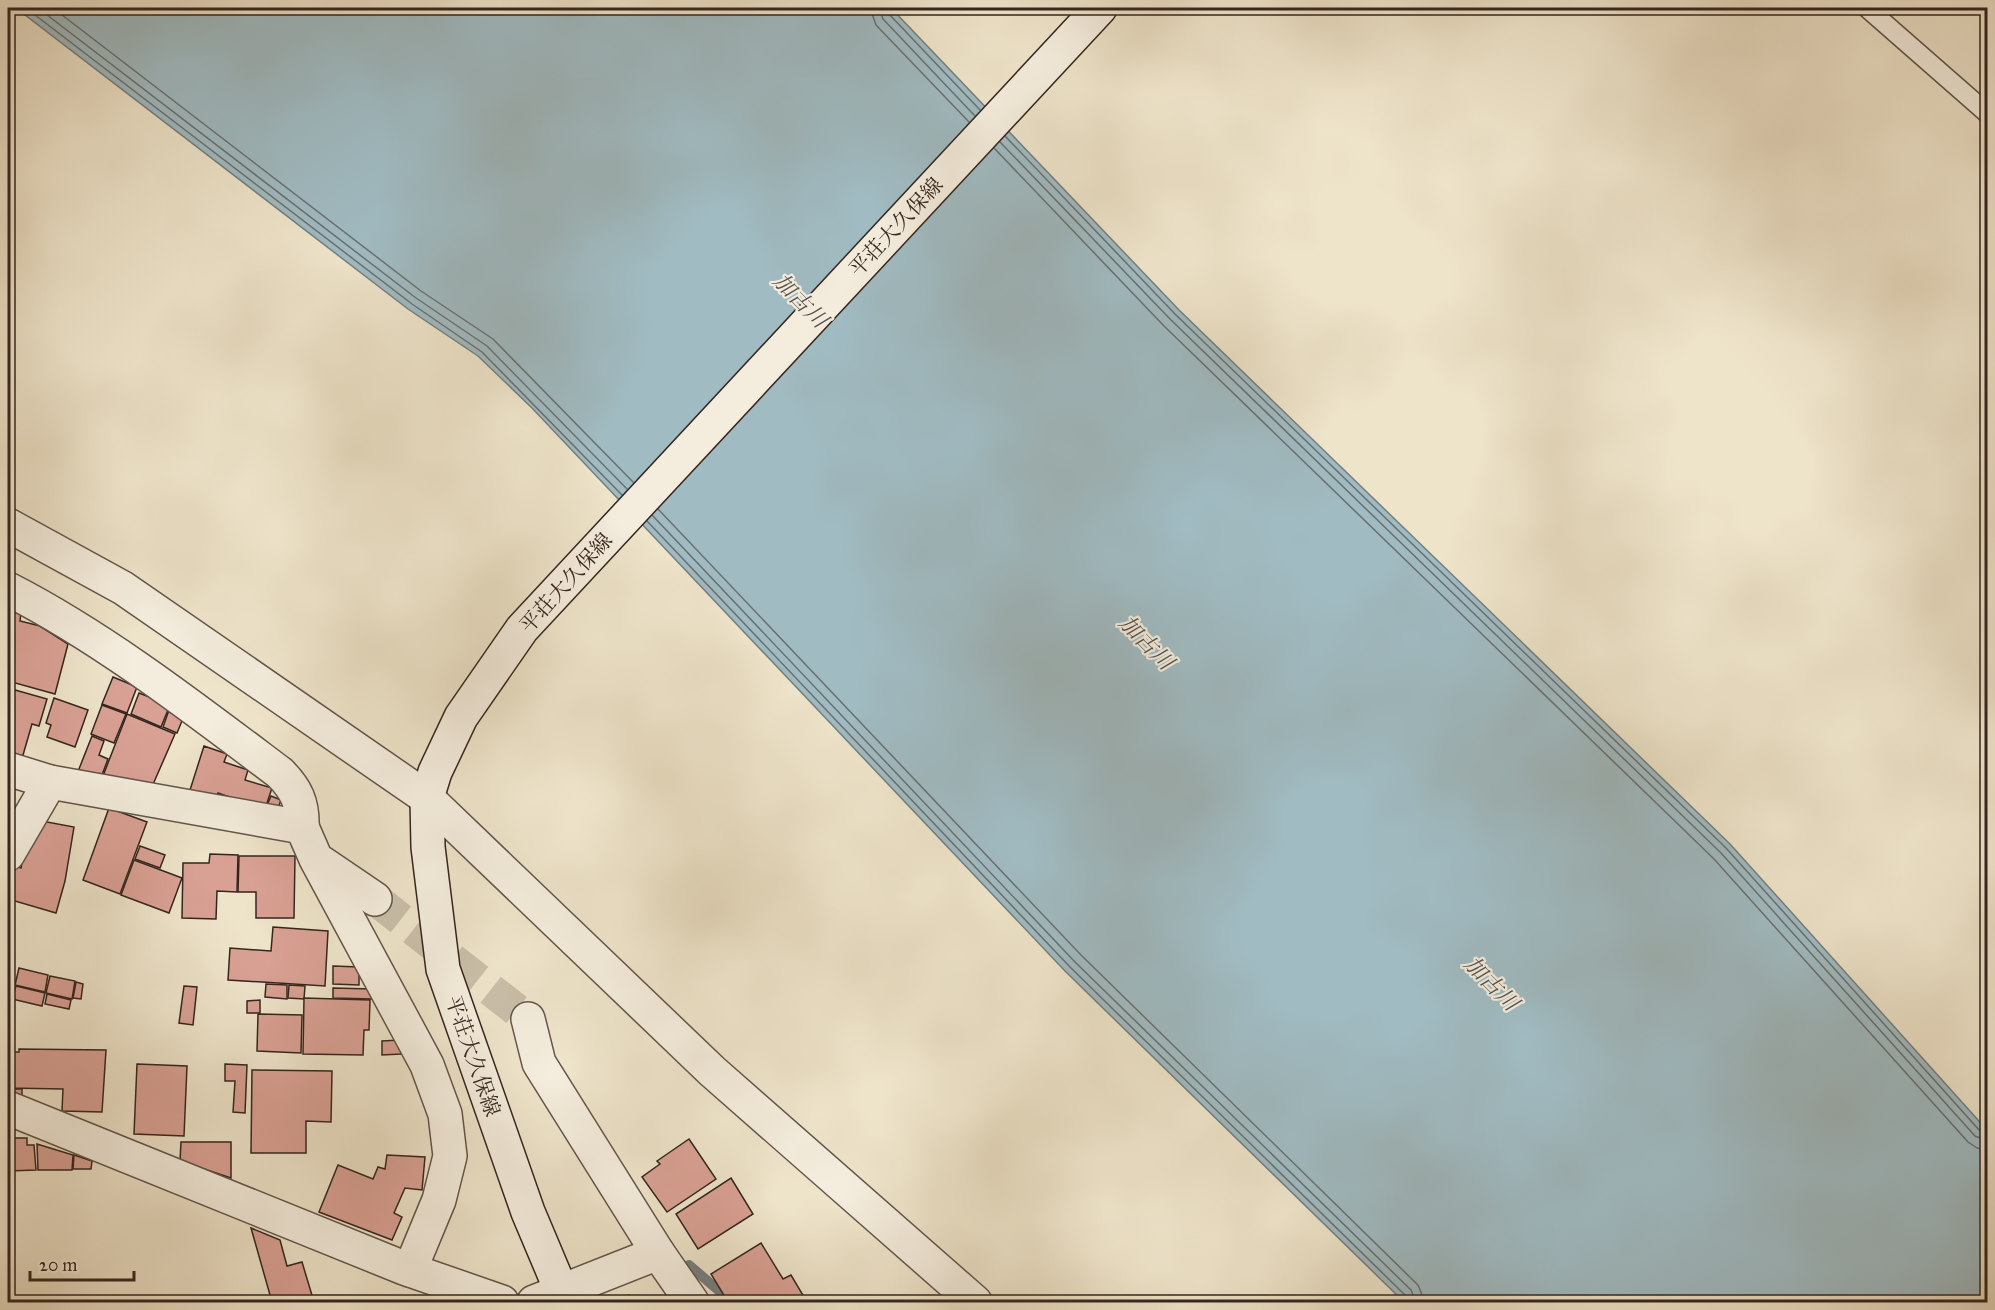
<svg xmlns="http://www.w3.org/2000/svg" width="1995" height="1310" font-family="'IM FELL Great Primer','Noto Serif JP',serif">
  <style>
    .water { fill: #a0bbc2; stroke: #757f81; stroke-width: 1.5 }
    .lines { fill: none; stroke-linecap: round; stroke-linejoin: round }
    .shore { stroke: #6a7070; stroke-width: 1.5 }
    .stream { stroke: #757f81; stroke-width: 10 }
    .building { fill: #d9a194; stroke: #35251f; stroke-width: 1.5 }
    .minor-tunnel { stroke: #c9bea8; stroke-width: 33; stroke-dasharray: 33 16; stroke-linecap: butt }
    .service-casing { stroke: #63554a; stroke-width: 21 }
    .minor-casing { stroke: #63554a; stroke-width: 36 }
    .tertiary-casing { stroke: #63554a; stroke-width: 36 }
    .secondary-casing { stroke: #35251f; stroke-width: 36 }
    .service { stroke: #f4eddd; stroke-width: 18 }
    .minor { stroke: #f4eddd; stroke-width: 33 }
    .tertiary { stroke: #f4eddd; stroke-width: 33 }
    .secondary { stroke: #f4eddd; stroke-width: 33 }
    .labels { text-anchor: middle; stroke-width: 4.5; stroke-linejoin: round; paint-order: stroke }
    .street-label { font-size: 21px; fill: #35251f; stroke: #f4eddd }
    .water-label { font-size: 22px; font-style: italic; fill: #555250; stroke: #f4eddd }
  </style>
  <rect width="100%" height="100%" fill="#eee4ca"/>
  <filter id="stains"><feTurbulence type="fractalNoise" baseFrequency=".00333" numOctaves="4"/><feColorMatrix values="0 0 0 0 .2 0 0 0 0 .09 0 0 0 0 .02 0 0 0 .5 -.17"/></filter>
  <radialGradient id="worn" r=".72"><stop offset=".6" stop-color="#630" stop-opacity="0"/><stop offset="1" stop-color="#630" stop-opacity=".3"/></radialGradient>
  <polygon class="water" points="16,8 891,8 1179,310 1730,844 1987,1130 1987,1302 1404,1302 1065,971 532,408 478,356 408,309"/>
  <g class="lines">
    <g class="shore">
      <polyline points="26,8 412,304 482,352 622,495"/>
      <polyline points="38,8 416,298 487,346 627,489"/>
      <polyline points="53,8 421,291 493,339 634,483"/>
      <polyline points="870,8 876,25 969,122"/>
      <polyline points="879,8 883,19 975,116"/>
      <polyline points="887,8 889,14 980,110"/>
      <polyline points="1005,136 1175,314 1726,848 1980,1131 1988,1133"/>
      <polyline points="1000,142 1170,319 1721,853 1975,1136 1988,1141"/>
      <polyline points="994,148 1164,326 1714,859 1968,1142 1977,1148 1988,1150"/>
      <polyline points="658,509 1081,955 1418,1285 1425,1302"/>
      <polyline points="652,515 1075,962 1411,1290 1416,1302"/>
      <polyline points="647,521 1070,967 1406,1296 1408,1302"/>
    </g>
    <polyline class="stream" points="689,1265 732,1302"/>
  </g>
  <g class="building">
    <polygon points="8,609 21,612 20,621 40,626 68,644 55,694 8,681"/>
    <polygon points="113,677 137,687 127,713 102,704"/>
    <polygon points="8,688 47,699 39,726 32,724 21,762 8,758"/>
    <polygon points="139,693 170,705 161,727 131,714"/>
    <polygon points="54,698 88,710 75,747 47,737 51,725 46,723"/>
    <polygon points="102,705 126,714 114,743 91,734"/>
    <polygon points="169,710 184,716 177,733 163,727"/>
    <polygon points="127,714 175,734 151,789 101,781"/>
    <polygon points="92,736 104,741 99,755 108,759 99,783 77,774"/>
    <polygon points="204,746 227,754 224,762 248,770 245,780 272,788 265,809 218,793 216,799 190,790"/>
    <polygon points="271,796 281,800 276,814 265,810"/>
    <polygon points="109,808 147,822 120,894 83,880"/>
    <polygon points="31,819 74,827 65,881 56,913 8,899 8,882 13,865 21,868"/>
    <polygon points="140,846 165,855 160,868 135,859"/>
    <polygon points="210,854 238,855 237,892 217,891 216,919 182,918 183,863 209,863"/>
    <polygon points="239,856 295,856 294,918 256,918 256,892 238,892"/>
    <polygon points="134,860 182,878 169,913 121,895"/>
    <polygon points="273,927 328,931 325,986 228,980 230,948 271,951"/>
    <polygon points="333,966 359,967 359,985 333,984"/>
    <polygon points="19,968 48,975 45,992 15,985"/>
    <polygon points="50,976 75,981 72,999 46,993"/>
    <polygon points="76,982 83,984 81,999 73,998"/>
    <polygon points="266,984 287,985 287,999 265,997"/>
    <polygon points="289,985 305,986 304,999 288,998"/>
    <polygon points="16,986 45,993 42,1006 12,999"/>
    <polygon points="184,986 197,987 193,1025 179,1023"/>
    <polygon points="333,988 372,989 373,999 333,998"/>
    <polygon points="47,994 71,1000 69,1009 45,1004"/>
    <polygon points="304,998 370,1000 369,1030 364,1030 363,1055 303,1054"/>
    <polygon points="260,1000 260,1013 247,1013 247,1001"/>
    <polygon points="258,1014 302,1015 301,1053 257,1051"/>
    <polygon points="400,1040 401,1054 382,1055 382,1041"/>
    <polygon points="19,1049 106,1050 102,1112 62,1111 63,1089 8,1088 8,1052 19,1052"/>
    <polygon points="137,1064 187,1066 184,1136 134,1134"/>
    <polygon points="225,1064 247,1065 245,1113 233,1112 235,1081 225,1081"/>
    <polygon points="252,1070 332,1071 331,1122 306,1121 306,1153 251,1153"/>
    <polygon points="8,1089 22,1089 22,1098 8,1095"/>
    <polygon points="8,1138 27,1138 27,1145 34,1145 36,1170 8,1171"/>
    <polygon points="689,1139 716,1179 667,1212 642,1177 660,1164 657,1161"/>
    <polygon points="181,1142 231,1142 231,1178 180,1161"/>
    <polygon points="37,1144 73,1155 72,1170 38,1170"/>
    <polygon points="74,1155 92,1161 91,1169 73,1169"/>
    <polygon points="387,1155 425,1157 422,1190 405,1188 394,1213 402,1217 392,1240 319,1212 338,1165 373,1179 378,1167 385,1169"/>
    <polygon points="731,1178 753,1214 698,1249 676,1214"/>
    <polygon points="251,1228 280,1240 287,1266 302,1262 314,1302 272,1302"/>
    <polygon points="761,1243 783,1279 791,1275 807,1302 728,1302 711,1274"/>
    <polygon points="629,1295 633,1302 616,1302"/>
  </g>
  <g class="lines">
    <polyline class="minor-tunnel" points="375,899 528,1019"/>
    <defs>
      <polyline id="service" points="1867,8 1988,114"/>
      <g id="minor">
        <path d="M8,589C102,637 195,709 280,773C296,789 303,803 302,827"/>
        <polyline points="8,769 50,782 302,827 316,859 427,1065 445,1114 450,1156 439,1200 410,1270"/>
        <polyline points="427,798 712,1071 975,1302"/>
        <polyline points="8,854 50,782"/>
        <polyline points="322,863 375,899"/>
        <polyline points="528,1019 539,1063 658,1253"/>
        <polyline points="8,1108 404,1268 502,1302"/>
        <polyline points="534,1302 658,1253 692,1302"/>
      </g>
      <polyline id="tertiary" points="8,525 123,588 427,798"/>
      <polyline id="secondary" points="566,1302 528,1212 443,969 428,847 427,798 435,772 461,717 522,629 1100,8"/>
    </defs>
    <use href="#service" class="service-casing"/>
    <use href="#minor" class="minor-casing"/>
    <use href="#tertiary" class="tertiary-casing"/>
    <use href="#secondary" class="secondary-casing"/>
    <use href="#service" class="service"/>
    <use href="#minor" class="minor"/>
    <use href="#tertiary" class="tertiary"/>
    <use href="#secondary" class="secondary"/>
  </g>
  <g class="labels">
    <g class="street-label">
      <text transform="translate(896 227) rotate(-47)" y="7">平荘大久保線</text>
      <text transform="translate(566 583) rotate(-48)" y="7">平荘大久保線</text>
      <text transform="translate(473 1056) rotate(71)" y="7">平荘大久保線</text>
    </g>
    <g class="water-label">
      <text transform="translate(801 300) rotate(45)" y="8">加古川</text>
      <text transform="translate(1147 642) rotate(45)" y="8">加古川</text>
      <text transform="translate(1492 983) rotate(45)" y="8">加古川</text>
    </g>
  </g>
  <rect width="1995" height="1310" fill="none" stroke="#eee4ca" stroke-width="30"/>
  <rect x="9" y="9" width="1977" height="1292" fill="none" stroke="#35251f" stroke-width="3"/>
  <rect x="15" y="15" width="1965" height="1280" fill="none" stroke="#35251f" stroke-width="1.5"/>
  <path d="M30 1271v9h104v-9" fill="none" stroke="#35251f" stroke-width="3"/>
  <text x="39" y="1271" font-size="18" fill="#35251f" stroke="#f4eddd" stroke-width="4.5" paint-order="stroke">20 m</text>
  <rect width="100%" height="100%" filter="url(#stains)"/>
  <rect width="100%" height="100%" fill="url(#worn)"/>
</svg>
